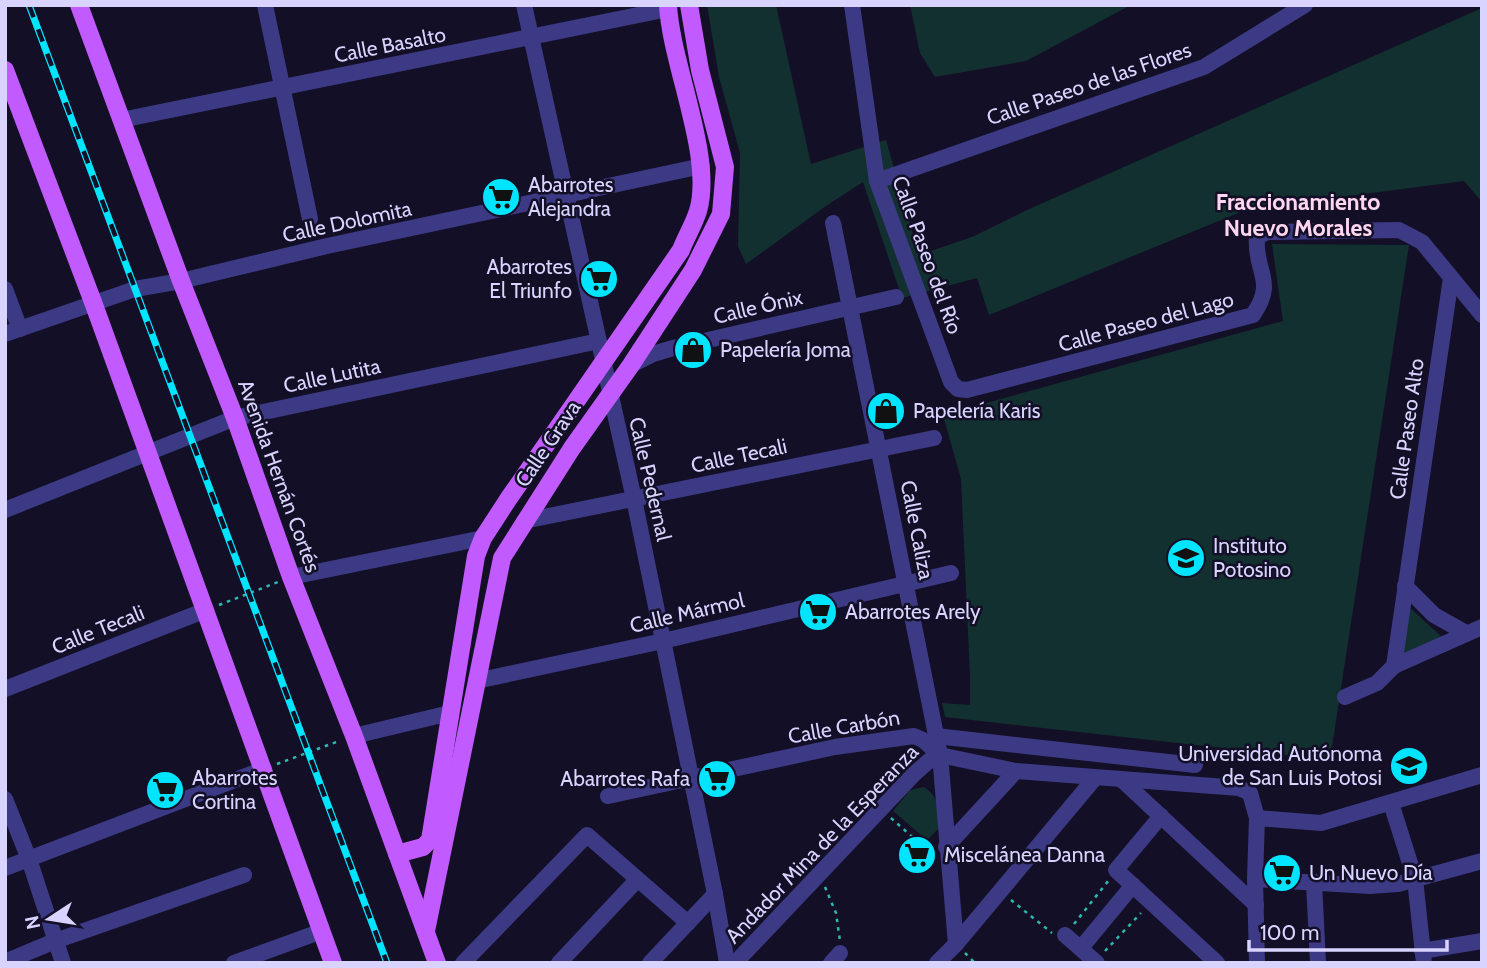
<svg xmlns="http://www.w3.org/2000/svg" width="1487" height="968" font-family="Cabin,sans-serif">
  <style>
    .green { fill: #12302f }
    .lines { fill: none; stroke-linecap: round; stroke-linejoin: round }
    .path { stroke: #2fb8b0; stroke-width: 2.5; stroke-dasharray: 3.5 5; stroke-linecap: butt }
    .minor { stroke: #3d3a85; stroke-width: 16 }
    .major { stroke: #c25bff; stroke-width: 18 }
    .rail-casing { stroke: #00e5ff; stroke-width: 7 }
    .rail { stroke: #130f26; stroke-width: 4.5; stroke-dasharray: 13; stroke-linecap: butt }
    .labels { text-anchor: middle; stroke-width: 5; stroke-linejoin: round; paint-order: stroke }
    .street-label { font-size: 21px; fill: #d9d4ff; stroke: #130f26 }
    .poi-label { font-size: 21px; fill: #d9d4ff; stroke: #130f26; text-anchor: start }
    .neighbourhood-label { font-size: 23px; font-weight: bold; fill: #ffd6f0; stroke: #130f26 }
  </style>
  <rect width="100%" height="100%" fill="#130f26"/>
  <g class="green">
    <polygon points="707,5 776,5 811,164 886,140 919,255 972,237 1027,210 1482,8 1482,202 1464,181 1248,209 989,315 977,278 902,298 863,182 826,206 746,264 738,246 740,153 719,77"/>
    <polygon points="910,5 1131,5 1026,61 935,77 920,53"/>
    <polygon points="1272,244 1409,245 1330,760 945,717 942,703 970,705 970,677 961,479 943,415 1283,321"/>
    <polygon points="1407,605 1444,639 1403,657"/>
    <path d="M924,787C939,796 939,811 940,827L927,840L893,811L910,790Z"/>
  </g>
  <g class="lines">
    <g class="path">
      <polyline points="219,605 278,582"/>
      <polyline points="277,764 339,741"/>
      <polyline points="891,818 927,850 932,849"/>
      <polyline points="825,887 836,913 840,941"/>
      <polyline points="1011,900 1052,933"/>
      <polyline points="1074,924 1109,880"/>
      <polyline points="1105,951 1141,913"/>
      <polyline points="965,953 975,963"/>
    </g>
    <g class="minor">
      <polyline points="265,5 310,219"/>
      <polyline points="524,5 634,499 715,894 727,963"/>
      <path d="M852,5L877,181L951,382L958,389L967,390L1253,315C1277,280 1254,273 1257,237L1267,232L1399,230L1422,242L1482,315"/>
      <polyline points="121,120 668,9"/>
      <polyline points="877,181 1204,67 1305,5"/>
      <polyline points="833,223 940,755 956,944"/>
      <polyline points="5,289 20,329"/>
      <polyline points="5,334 135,289 181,281 327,246 702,166"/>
      <polyline points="631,365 653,354 673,348 896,297"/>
      <polyline points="5,510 235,418 599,341"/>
      <polyline points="524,521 934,438"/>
      <polyline points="291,577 483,538"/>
      <polyline points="1405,586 1434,615 1466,633"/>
      <polyline points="1394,666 1482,627"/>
      <polyline points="476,681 663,641 951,573"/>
      <polyline points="5,689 206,610"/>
      <polyline points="1345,697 1377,683 1394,666 1451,278"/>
      <polyline points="354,736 450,713"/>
      <polyline points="936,736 1195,765"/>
      <polyline points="1122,780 1256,905"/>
      <polyline points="608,796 835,747 914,736 923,740 940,755 1016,771 1239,788 1250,793 1257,818 1255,879 1257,963"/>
      <polyline points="5,799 29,859 63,963"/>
      <polyline points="1391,803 1415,879 1424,963"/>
      <polyline points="1161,816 1116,870 1217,963"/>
      <polyline points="1257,818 1321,823 1482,775"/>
      <polyline points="946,847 1016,771"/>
      <polyline points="5,868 264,769"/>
      <polyline points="1255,879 1370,886 1398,884 1482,861"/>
      <polyline points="1314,882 1318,963"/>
      <polyline points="1065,935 1097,963"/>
      <polyline points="1081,948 1133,885"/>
      <polyline points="1422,951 1482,941"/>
      <polyline points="5,962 55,941 244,875"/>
      <polyline points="234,963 322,931"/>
      <polyline points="463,963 587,835 688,923"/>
      <polyline points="559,963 637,880"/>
      <polyline points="650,963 715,894"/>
      <polyline points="735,963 914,774 930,760 940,755"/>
      <polyline points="831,963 840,953"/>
      <polyline points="937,963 956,944 1095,778"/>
    </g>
    <g class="major">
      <polyline points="79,5 181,281 235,418 291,577 354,736 437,963"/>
      <polyline points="5,70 93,302 333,963"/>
      <path d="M397,854L423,847L430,840L476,556L483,538L509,498L681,250C686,237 694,224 698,211C714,157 671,64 668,5"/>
      <polyline points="426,931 502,558 572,448 631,365 693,270 721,214 725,167 700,70 689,5"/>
    </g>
    <defs>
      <polyline id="rail" points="29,5 387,963"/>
    </defs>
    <use href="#rail" class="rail-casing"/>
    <use href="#rail" class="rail"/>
  </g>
  <defs>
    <symbol id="supermarket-disc" viewBox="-11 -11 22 22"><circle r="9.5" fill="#00e5ff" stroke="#130f26"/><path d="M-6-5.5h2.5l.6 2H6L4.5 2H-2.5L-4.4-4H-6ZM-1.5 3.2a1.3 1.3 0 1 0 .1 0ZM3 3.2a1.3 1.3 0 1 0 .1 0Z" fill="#111"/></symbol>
    <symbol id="shop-disc" viewBox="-11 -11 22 22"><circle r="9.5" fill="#00e5ff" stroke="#130f26"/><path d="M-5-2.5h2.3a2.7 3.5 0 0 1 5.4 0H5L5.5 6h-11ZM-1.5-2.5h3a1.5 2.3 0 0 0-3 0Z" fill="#111"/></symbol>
    <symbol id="university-disc" viewBox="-11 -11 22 22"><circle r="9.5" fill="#00e5ff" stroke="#130f26"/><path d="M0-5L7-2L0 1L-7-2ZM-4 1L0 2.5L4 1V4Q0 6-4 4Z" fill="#111"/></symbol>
  </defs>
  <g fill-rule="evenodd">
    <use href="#supermarket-disc" x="479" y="175" width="44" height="44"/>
    <use href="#supermarket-disc" x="577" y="257" width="44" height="44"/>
    <use href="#shop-disc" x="671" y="328" width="44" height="44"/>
    <use href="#shop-disc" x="864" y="389" width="44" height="44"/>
    <use href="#university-disc" x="1164" y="536" width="44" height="44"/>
    <use href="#supermarket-disc" x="796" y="590" width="44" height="44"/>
    <use href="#university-disc" x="1387" y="744" width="44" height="44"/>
    <use href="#supermarket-disc" x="695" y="757" width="44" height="44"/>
    <use href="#supermarket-disc" x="143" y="768" width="44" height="44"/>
    <use href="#supermarket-disc" x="895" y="833" width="44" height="44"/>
    <use href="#supermarket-disc" x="1260" y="851" width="44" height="44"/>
  </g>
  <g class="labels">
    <g class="street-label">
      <text transform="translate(390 45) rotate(-11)" y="7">Calle Basalto</text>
      <text transform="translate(1089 84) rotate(-19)" y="7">Calle Paseo de las Flores</text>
      <text transform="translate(347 222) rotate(-12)" y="7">Calle Dolomita</text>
      <text transform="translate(927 255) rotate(70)" y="7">Calle Paseo del Río</text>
      <text transform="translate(758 307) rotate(-13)" y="7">Calle Ónix</text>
      <text transform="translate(1146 322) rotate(-15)" y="7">Calle Paseo del Lago</text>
      <text transform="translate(332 376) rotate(-12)" y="7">Calle Lutita</text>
      <text transform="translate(1407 429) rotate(-82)" y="7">Calle Paseo Alto</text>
      <text transform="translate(548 444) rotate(-56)" y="7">Calle Grava</text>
      <text transform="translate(739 456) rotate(-12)" y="7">Calle Tecali</text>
      <text transform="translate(279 476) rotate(70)" y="7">Avenida Hernán Cortés</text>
      <text transform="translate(650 479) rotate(77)" y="7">Calle Pedernal</text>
      <text transform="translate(917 530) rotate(79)" y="7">Calle Caliza</text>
      <text transform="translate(687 613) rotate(-13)" y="7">Calle Mármol</text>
      <text transform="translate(98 630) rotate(-22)" y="7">Calle Tecali</text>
      <text transform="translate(844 727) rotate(-10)" y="7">Calle Carbón</text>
      <text transform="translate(822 844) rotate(-46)" y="7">Andador Mina de la Esperanza</text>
    </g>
    <g class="poi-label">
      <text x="528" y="192">Abarrotes<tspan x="528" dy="24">Alejandra</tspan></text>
      <text x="572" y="274" text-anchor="end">Abarrotes<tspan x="572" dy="24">El Triunfo</tspan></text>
      <text x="720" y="357">Papelería Joma</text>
      <text x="913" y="418">Papelería Karis</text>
      <text x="1213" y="553">Instituto<tspan x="1213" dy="24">Potosino</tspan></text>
      <text x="845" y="619">Abarrotes Arely</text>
      <text x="1382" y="761" text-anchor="end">Universidad Autónoma<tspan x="1382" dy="24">de San Luis Potosi</tspan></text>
      <text x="192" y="785">Abarrotes<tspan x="192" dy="24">Cortina</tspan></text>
      <text x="690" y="786" text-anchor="end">Abarrotes Rafa</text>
      <text x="944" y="862">Miscelánea Danna</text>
      <text x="1309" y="880">Un Nuevo Día</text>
    </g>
    <g class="neighbourhood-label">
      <text x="1298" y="210">Fraccionamiento<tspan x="1298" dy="26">Nuevo Morales</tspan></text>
    </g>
  </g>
  <rect width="1487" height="968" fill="none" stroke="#d9d4ff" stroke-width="14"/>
  <g transform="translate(49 919) rotate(258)" stroke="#130f26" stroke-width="5" paint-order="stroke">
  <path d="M0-5L12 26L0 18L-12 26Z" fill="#d9d4ff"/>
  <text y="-10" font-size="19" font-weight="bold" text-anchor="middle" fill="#d9d4ff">N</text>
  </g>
  <path d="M1249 940v10h198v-10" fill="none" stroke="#d9d4ff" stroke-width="3.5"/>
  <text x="1260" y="940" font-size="21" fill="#d9d4ff" stroke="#130f26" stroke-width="5" paint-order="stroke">100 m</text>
</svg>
